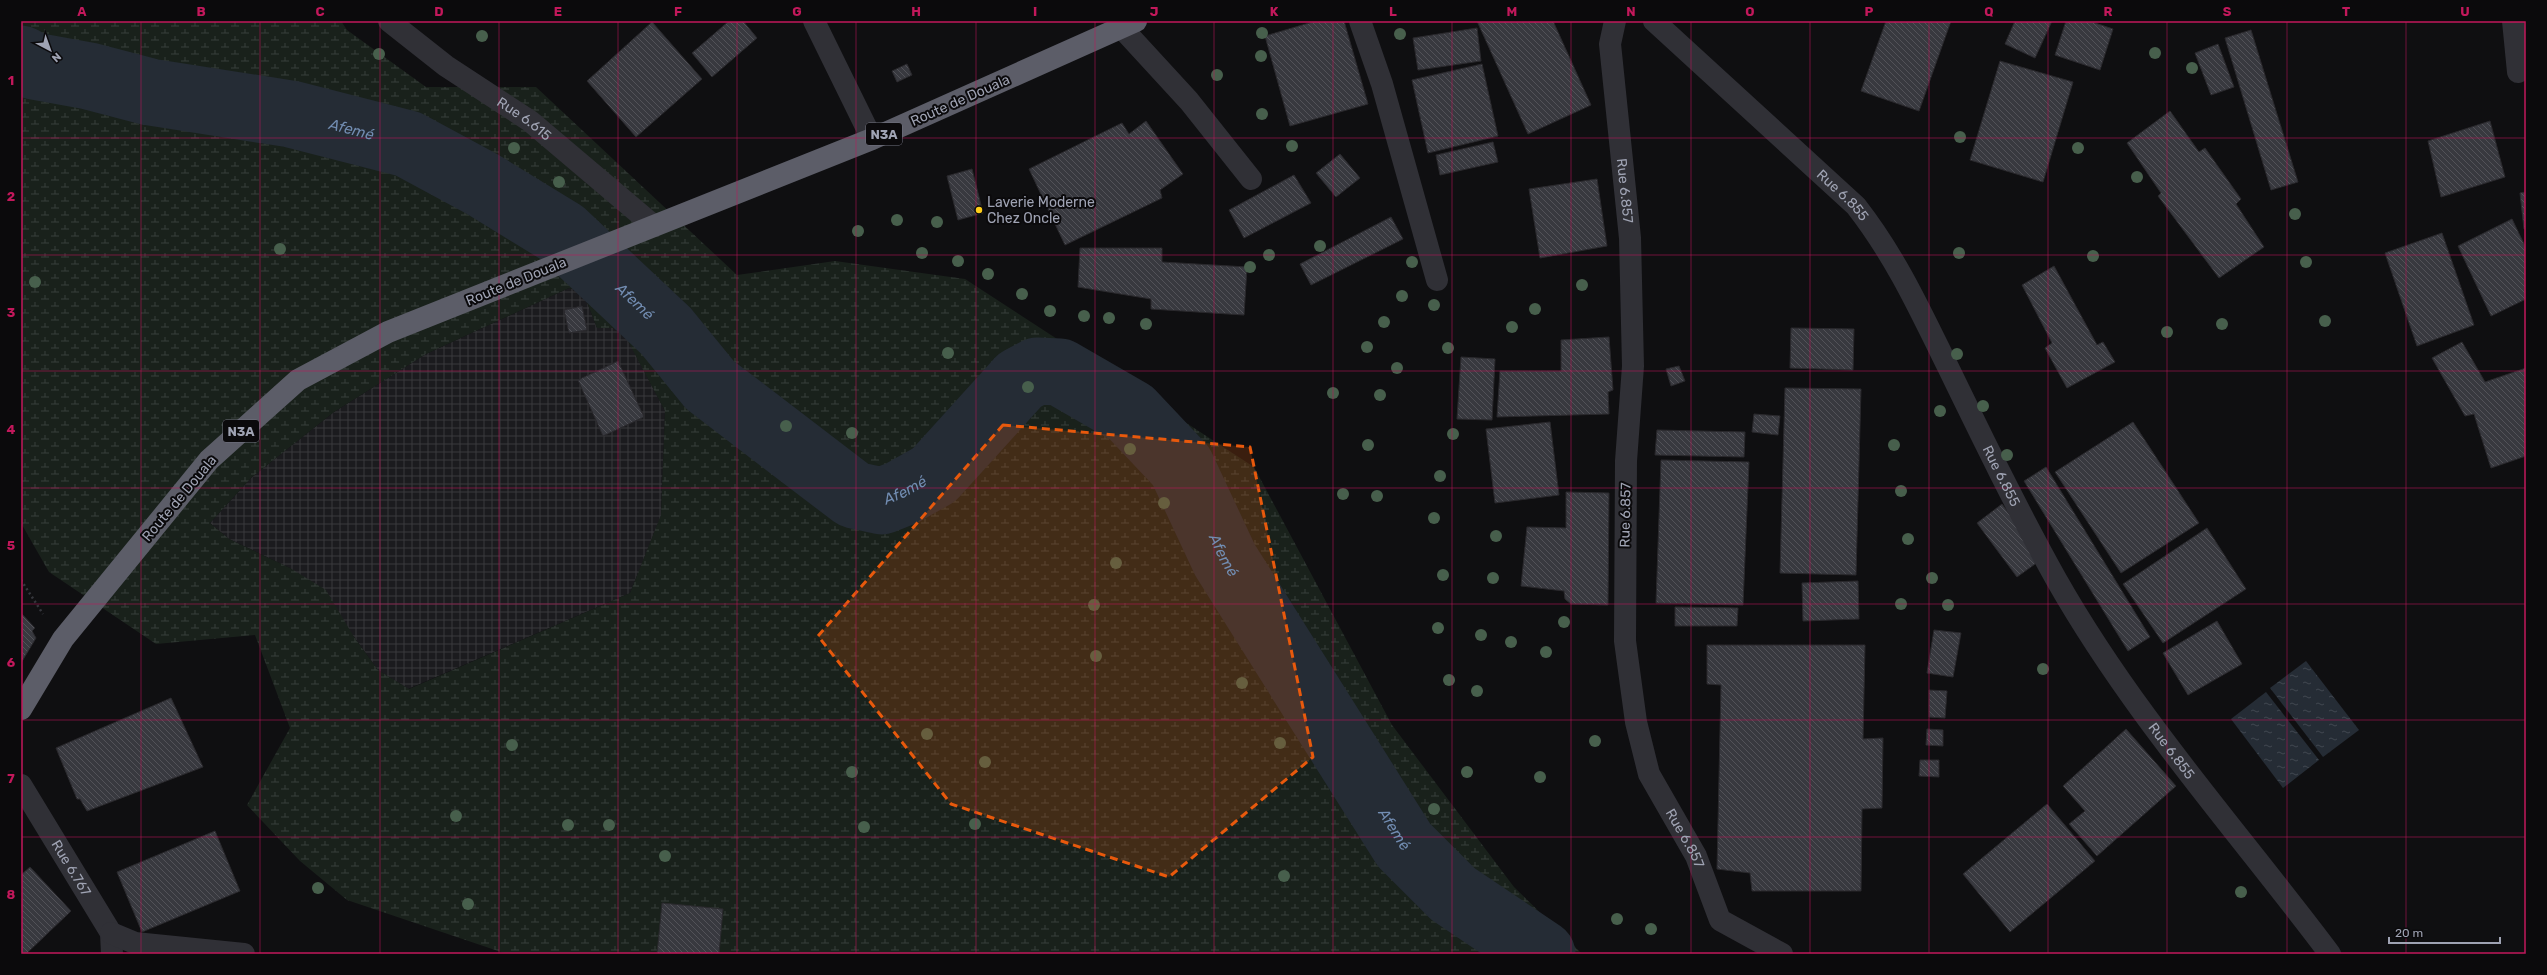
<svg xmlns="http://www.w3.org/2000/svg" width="2547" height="975" font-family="Rubik,sans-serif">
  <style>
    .industrial { fill: url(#industrial-grid) }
    .wetland { fill: url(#wetland-marsh); fill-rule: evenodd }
    .water { fill: url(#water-ripples) }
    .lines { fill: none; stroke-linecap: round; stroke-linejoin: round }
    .river { stroke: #252c35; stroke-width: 67 }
    .building { fill: url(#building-back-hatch); stroke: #2a292d }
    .path { stroke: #36373d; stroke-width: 2.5; stroke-dasharray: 2 3; stroke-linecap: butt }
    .minor { stroke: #303036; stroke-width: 22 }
    .highway { stroke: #5c5d68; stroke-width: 22 }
    .tree { fill: #475f4c }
    .marked { fill: #e8590c; fill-opacity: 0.2; stroke: #e8590c; stroke-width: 3; stroke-dasharray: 8 5; stroke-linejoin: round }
    .grid { fill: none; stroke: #c2185b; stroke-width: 1; stroke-opacity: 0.55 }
    .poi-dot { fill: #ffcd19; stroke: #0b0a0c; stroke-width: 1.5 }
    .labels { text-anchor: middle; stroke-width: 4; stroke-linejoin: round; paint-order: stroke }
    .shield { fill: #0b0a0c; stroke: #737581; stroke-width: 1 }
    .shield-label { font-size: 13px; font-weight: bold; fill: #9fa3b3 }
    .street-label { font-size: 14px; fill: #9fa3b3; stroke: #0b0a0c }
    .poi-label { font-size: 14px; fill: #9fa3b3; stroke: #0b0a0c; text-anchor: start }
    .water-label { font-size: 15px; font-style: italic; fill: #728db2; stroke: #0b0a0c }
    .neatline { fill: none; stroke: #c2185b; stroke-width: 1.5 }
    .grid-label { font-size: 13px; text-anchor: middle; font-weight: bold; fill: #c2185b }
  </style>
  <defs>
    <pattern id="industrial-grid" width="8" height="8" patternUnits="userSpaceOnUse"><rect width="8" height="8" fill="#1b1b1e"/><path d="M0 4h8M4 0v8" fill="none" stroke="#39393c"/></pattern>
    <pattern id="wetland-marsh" width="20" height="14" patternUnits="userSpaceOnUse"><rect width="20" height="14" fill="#19211b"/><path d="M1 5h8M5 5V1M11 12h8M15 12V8" fill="none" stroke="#373e3a"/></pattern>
    <pattern id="water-ripples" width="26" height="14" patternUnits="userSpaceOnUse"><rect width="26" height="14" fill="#252c35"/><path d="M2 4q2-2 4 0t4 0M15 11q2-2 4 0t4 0" fill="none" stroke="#414750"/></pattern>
    <pattern id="building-back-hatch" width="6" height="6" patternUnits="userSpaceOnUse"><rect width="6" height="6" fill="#38393f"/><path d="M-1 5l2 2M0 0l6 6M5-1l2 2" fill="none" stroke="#525258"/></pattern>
  </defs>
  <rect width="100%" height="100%" fill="#0f0f11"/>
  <polygon class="industrial" points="569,288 583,292 597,328 621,327 665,411 661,516 630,593 408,689 378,670 354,637 290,568 229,539 210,523 251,478 334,412 426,354"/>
  <path class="wetland" d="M21,21H341L347,30L426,87H536L737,275L835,261L965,279L1254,467L1392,725L1514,887L1582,954H507L347,900L300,861L247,805L290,728L255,635L156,644L49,572L21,523ZM569,288L583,292L597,328H621L665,411L661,515L630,593L409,689L378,670L354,637L326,590L290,568L229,539L210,523L251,478L334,412L426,354Z"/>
  <g class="water">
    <polygon points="2306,661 2359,730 2323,757 2270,688"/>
    <polygon points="2266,692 2319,760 2283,788 2231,719"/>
  </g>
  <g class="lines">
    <path class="river" id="s1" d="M21,59L34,66L89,76L150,92L291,114L408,144L482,184L562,233L666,331L710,385L854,495L882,501L902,493L934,475L1020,380L1037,371L1060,372L1131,413L1181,466L1225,560L1404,845L1453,894L1542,954"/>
  </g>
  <g class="building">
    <polygon points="729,21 743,21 757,38 712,77 692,53"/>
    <polygon points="1316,21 1344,21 1368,104 1290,126 1265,36"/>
    <polygon points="1477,21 1553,21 1591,105 1528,134"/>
    <polygon points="1886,21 1951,21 1919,111 1861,91"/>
    <polygon points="2015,21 2052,21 2035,58 2005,44"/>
    <polygon points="2066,21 2089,21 2113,29 2100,70 2055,55"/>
    <polygon points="652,22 702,79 636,137 587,81"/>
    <polygon points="1477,28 1481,61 1418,70 1413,38"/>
    <polygon points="2251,30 2298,182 2271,190 2225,38"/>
    <polygon points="2218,44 2234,87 2211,95 2195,53"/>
    <polygon points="2000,61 2073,82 2043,182 1970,160"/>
    <polygon points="907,64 912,75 897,82 892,71"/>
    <polygon points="1482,64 1498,136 1428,153 1412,80"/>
    <polygon points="2170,111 2199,152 2205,148 2241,199 2236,204 2264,247 2219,278 2158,196 2161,193 2127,143"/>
    <polygon points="1146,121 1183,174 1160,190 1162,198 1065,245 1029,169 1122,123 1129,134"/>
    <polygon points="2490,121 2505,177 2441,197 2428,141"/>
    <polygon points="1493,142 1498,162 1440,175 1436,155"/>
    <polygon points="1340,154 1360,178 1336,197 1316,173"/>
    <polygon points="972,169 983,213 958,220 947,176"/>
    <polygon points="1294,175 1311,203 1244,238 1229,210"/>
    <polygon points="1597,179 1607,246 1540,258 1529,189"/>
    <polygon points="2526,192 2526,229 2524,229 2520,193"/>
    <polygon points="1391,217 1403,239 1311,285 1300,264"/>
    <polygon points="2512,219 2526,248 2526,299 2491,316 2458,246"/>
    <polygon points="2442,233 2474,325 2417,346 2385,253"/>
    <polygon points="1080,248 1162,248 1162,262 1247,267 1244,315 1151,309 1151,299 1078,287"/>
    <polygon points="2054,266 2097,345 2103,342 2115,362 2067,388 2045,348 2052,343 2022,285"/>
    <polygon points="582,306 587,330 569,333 564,310"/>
    <polygon points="1791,328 1854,329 1853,370 1790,368"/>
    <polygon points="1609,337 1613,390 1608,392 1609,414 1497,417 1500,371 1561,371 1561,340"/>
    <polygon points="2462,342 2485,382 2526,368 2526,456 2491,468 2474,414 2465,416 2432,358"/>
    <polygon points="1461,357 1495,359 1492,420 1457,419"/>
    <polygon points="618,361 644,417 603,436 578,380"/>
    <polygon points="1679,366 1685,381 1671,386 1666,369"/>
    <polygon points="1785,388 1861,389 1856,575 1780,573"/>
    <polygon points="1754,414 1780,416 1778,435 1752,432"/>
    <polygon points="1550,422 1559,495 1495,503 1486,429"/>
    <polygon points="2133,422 2199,523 2121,573 2055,472"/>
    <polygon points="1657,430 1745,432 1744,457 1655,455"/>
    <polygon points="1661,460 1749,462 1743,605 1656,603"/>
    <polygon points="2046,467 2150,637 2128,651 2024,481"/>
    <polygon points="1566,492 1609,493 1608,605 1571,604 1565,599 1564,591 1521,586 1527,527 1566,528"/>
    <polygon points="2002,504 2042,559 2017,577 1977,523"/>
    <polygon points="2207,528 2246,589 2163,643 2123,584"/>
    <polygon points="1858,581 1859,619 1803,621 1802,583"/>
    <polygon points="1675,607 1738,608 1737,626 1675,626"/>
    <polygon points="21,613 35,628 32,631 36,638 21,663"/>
    <polygon points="2217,621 2242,664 2188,695 2163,653"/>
    <polygon points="1934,630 1961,633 1953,677 1927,673"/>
    <polygon points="1707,645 1865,645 1863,739 1883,738 1882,808 1862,809 1861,891 1752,891 1750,873 1717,869 1721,685 1707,684"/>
    <polygon points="1929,690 1947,691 1945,718 1929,717"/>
    <polygon points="171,698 203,767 87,811 80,799 77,799 56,748"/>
    <polygon points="1927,729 1943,730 1943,746 1926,745"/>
    <polygon points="2126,729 2176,786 2097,856 2069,824 2085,811 2063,786"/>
    <polygon points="1920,760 1939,760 1939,777 1919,776"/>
    <polygon points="2047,804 2095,861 2010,932 1963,874"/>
    <polygon points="215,831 240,891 142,932 117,872"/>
    <polygon points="30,867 71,911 26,954 21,954 21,875"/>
    <polygon points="662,903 723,909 719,954 657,954"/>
  </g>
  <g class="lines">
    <polyline class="path" points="21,580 43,614"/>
    <g class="minor">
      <path id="s2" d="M389,21L446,66L530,121L654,226"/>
      <polyline points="814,21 872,139"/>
      <polyline points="1360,21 1382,84 1437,280"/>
      <path id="s3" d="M1615,21L1610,44L1630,238L1633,366L1626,461L1625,641L1636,722L1649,774L1696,856L1720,920L1782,954"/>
      <path id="s4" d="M1654,21L1856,206C1895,256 1919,308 1947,365C1982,437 2017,509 2056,579C2133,715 2237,830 2330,954"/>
      <polyline points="2513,21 2518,72"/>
      <polyline points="1121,27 1189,101 1251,179"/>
      <path id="s5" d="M21,785L111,933L112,954"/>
      <polyline points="111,933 135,943 244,954"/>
    </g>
    <polyline class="highway" points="21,709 63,639 209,460 298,380 388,332 872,139 1136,21"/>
  </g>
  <g class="tree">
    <circle cx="1262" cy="33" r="6"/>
    <circle cx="1400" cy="34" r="6"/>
    <circle cx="482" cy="36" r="6"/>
    <circle cx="2155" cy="53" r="6"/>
    <circle cx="379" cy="54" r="6"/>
    <circle cx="1261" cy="56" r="6"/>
    <circle cx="2192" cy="68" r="6"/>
    <circle cx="1217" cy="75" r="6"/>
    <circle cx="1262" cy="114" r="6"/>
    <circle cx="1960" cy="137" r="6"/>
    <circle cx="1292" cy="146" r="6"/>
    <circle cx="514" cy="148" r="6"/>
    <circle cx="2078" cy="148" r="6"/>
    <circle cx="2137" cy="177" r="6"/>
    <circle cx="559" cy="182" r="6"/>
    <circle cx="2295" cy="214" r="6"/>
    <circle cx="897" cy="220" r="6"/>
    <circle cx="937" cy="222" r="6"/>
    <circle cx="858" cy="231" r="6"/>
    <circle cx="1320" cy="246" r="6"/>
    <circle cx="280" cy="249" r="6"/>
    <circle cx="922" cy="253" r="6"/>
    <circle cx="1959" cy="253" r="6"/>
    <circle cx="1269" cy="255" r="6"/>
    <circle cx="2093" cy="256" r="6"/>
    <circle cx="958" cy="261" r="6"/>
    <circle cx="1412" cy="262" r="6"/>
    <circle cx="2306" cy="262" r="6"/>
    <circle cx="1250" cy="267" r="6"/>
    <circle cx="988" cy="274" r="6"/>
    <circle cx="35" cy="282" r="6"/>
    <circle cx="1582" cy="285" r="6"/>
    <circle cx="1022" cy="294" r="6"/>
    <circle cx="1402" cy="296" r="6"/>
    <circle cx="1434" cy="305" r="6"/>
    <circle cx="1535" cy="309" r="6"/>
    <circle cx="1050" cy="311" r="6"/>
    <circle cx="1084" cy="316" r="6"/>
    <circle cx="1109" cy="318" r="6"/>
    <circle cx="2325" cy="321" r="6"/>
    <circle cx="1384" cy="322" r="6"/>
    <circle cx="1146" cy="324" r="6"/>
    <circle cx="2222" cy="324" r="6"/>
    <circle cx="1512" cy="327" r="6"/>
    <circle cx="2167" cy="332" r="6"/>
    <circle cx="1367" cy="347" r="6"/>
    <circle cx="1448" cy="348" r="6"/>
    <circle cx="948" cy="353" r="6"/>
    <circle cx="1957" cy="354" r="6"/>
    <circle cx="1397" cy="368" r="6"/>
    <circle cx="1028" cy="387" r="6"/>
    <circle cx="1333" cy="393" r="6"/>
    <circle cx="1380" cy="395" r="6"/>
    <circle cx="1983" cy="406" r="6"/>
    <circle cx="1940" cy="411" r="6"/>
    <circle cx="786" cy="426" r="6"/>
    <circle cx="852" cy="433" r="6"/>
    <circle cx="1453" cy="434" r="6"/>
    <circle cx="1368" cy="445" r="6"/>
    <circle cx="1894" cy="445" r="6"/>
    <circle cx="1130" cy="449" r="6"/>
    <circle cx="2007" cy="455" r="6"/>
    <circle cx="1440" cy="476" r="6"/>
    <circle cx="1901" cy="491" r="6"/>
    <circle cx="1343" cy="494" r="6"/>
    <circle cx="1377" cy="496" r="6"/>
    <circle cx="1164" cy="503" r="6"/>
    <circle cx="1434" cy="518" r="6"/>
    <circle cx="1496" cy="536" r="6"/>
    <circle cx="1908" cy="539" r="6"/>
    <circle cx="1116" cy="563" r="6"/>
    <circle cx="1443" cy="575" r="6"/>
    <circle cx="1493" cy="578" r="6"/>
    <circle cx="1932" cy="578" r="6"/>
    <circle cx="1901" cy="604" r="6"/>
    <circle cx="1094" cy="605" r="6"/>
    <circle cx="1948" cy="605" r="6"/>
    <circle cx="1564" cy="622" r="6"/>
    <circle cx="1438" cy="628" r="6"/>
    <circle cx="1481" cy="635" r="6"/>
    <circle cx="1511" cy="642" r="6"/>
    <circle cx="1546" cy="652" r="6"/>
    <circle cx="1096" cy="656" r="6"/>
    <circle cx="2043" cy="669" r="6"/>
    <circle cx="1449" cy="680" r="6"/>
    <circle cx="1242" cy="683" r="6"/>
    <circle cx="1477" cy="691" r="6"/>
    <circle cx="927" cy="734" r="6"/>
    <circle cx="1595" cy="741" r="6"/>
    <circle cx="1280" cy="743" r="6"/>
    <circle cx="512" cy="745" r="6"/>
    <circle cx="985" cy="762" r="6"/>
    <circle cx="852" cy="772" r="6"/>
    <circle cx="1467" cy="772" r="6"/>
    <circle cx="1540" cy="777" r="6"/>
    <circle cx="1434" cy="809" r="6"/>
    <circle cx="456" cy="816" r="6"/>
    <circle cx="975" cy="824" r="6"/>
    <circle cx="568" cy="825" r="6"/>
    <circle cx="609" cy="825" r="6"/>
    <circle cx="864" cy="827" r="6"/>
    <circle cx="665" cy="856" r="6"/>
    <circle cx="1284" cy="876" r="6"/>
    <circle cx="318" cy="888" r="6"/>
    <circle cx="2241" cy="892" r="6"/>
    <circle cx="468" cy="904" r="6"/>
    <circle cx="1617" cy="919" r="6"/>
    <circle cx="1651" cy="929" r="6"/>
  </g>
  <path class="marked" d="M1003,425L1250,447L1313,757L1169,877L951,804L818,636Z"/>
  <path class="grid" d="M141,21V954M260,21V954M380,21V954M499,21V954M618,21V954M737,21V954M856,21V954M976,21V954M1095,21V954M1214,21V954M1333,21V954M1452,21V954M1571,21V954M1691,21V954M1810,21V954M1929,21V954M2048,21V954M2167,21V954M2287,21V954M2406,21V954M21,138H2526M21,255H2526M21,371H2526M21,488H2526M21,604H2526M21,720H2526M21,837H2526"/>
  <circle class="poi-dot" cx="979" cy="210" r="4"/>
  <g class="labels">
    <g class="shield">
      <rect x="866" y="123" width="36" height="22" rx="3"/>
      <rect x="223" y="420" width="36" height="22" rx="3"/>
    </g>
    <g class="shield-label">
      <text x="884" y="139">N3A</text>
      <text x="241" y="436">N3A</text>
    </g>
    <g class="street-label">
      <text transform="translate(960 100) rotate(-24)" y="5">Route de Douala</text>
      <text dy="5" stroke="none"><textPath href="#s2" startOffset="167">Rue 6.615</textPath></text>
      <text dy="5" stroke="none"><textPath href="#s3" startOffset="171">Rue 6.857</textPath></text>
      <text dy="5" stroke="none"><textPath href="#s4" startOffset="257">Rue 6.855</textPath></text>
      <text transform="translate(516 281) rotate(-22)" y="5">Route de Douala</text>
      <text dy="5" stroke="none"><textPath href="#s4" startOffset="581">Rue 6.855</textPath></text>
      <text transform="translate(179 498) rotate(-50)" y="5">Route de Douala</text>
      <text transform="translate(1625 515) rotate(-89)" y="5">Rue 6.857</text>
      <text dy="5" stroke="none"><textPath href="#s4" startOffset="905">Rue 6.855</textPath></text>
      <text dy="5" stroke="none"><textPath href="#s3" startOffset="831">Rue 6.857</textPath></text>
      <text dy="5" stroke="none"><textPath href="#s5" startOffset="97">Rue 6.767</textPath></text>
    </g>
    <g class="poi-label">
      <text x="987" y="207">Laverie Moderne<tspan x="987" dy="16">Chez Oncle</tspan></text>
    </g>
    <g class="water-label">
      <text dy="5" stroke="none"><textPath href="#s1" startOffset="339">Afemé</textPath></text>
      <text dy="5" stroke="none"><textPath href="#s1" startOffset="675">Afemé</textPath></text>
      <text dy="5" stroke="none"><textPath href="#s1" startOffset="1023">Afemé</textPath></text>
      <text dy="5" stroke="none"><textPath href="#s1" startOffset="1480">Afemé</textPath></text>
      <text dy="5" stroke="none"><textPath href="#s1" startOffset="1803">Afemé</textPath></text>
    </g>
  </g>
  <rect width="2547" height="975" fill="none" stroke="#0b0a0c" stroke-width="44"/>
  <g transform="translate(50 50) rotate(139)" stroke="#0b0a0c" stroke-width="3" paint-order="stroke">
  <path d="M0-3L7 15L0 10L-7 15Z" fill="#9fa3b3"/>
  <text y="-6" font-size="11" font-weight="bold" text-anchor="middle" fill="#9fa3b3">N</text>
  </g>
  <path d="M2389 937v6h111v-6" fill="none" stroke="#9fa3b3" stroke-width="2"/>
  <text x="2395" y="937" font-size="12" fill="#9fa3b3" stroke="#0b0a0c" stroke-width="3" paint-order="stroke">20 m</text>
  <rect x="22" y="22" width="2503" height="931" class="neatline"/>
  <g class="grid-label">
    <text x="82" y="16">A</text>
    <text x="201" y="16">B</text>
    <text x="320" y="16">C</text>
    <text x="439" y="16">D</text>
    <text x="558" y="16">E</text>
    <text x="678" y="16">F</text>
    <text x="797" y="16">G</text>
    <text x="916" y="16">H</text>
    <text x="1035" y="16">I</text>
    <text x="1154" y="16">J</text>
    <text x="1274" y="16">K</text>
    <text x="1393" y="16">L</text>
    <text x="1512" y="16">M</text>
    <text x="1631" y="16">N</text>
    <text x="1750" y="16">O</text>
    <text x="1869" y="16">P</text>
    <text x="1989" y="16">Q</text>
    <text x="2108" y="16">R</text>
    <text x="2227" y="16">S</text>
    <text x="2346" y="16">T</text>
    <text x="2465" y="16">U</text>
    <text x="11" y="85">1</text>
    <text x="11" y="201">2</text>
    <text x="11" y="317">3</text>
    <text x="11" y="434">4</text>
    <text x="11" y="550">5</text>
    <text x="11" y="667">6</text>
    <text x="11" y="783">7</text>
    <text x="11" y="899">8</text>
  </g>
</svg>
